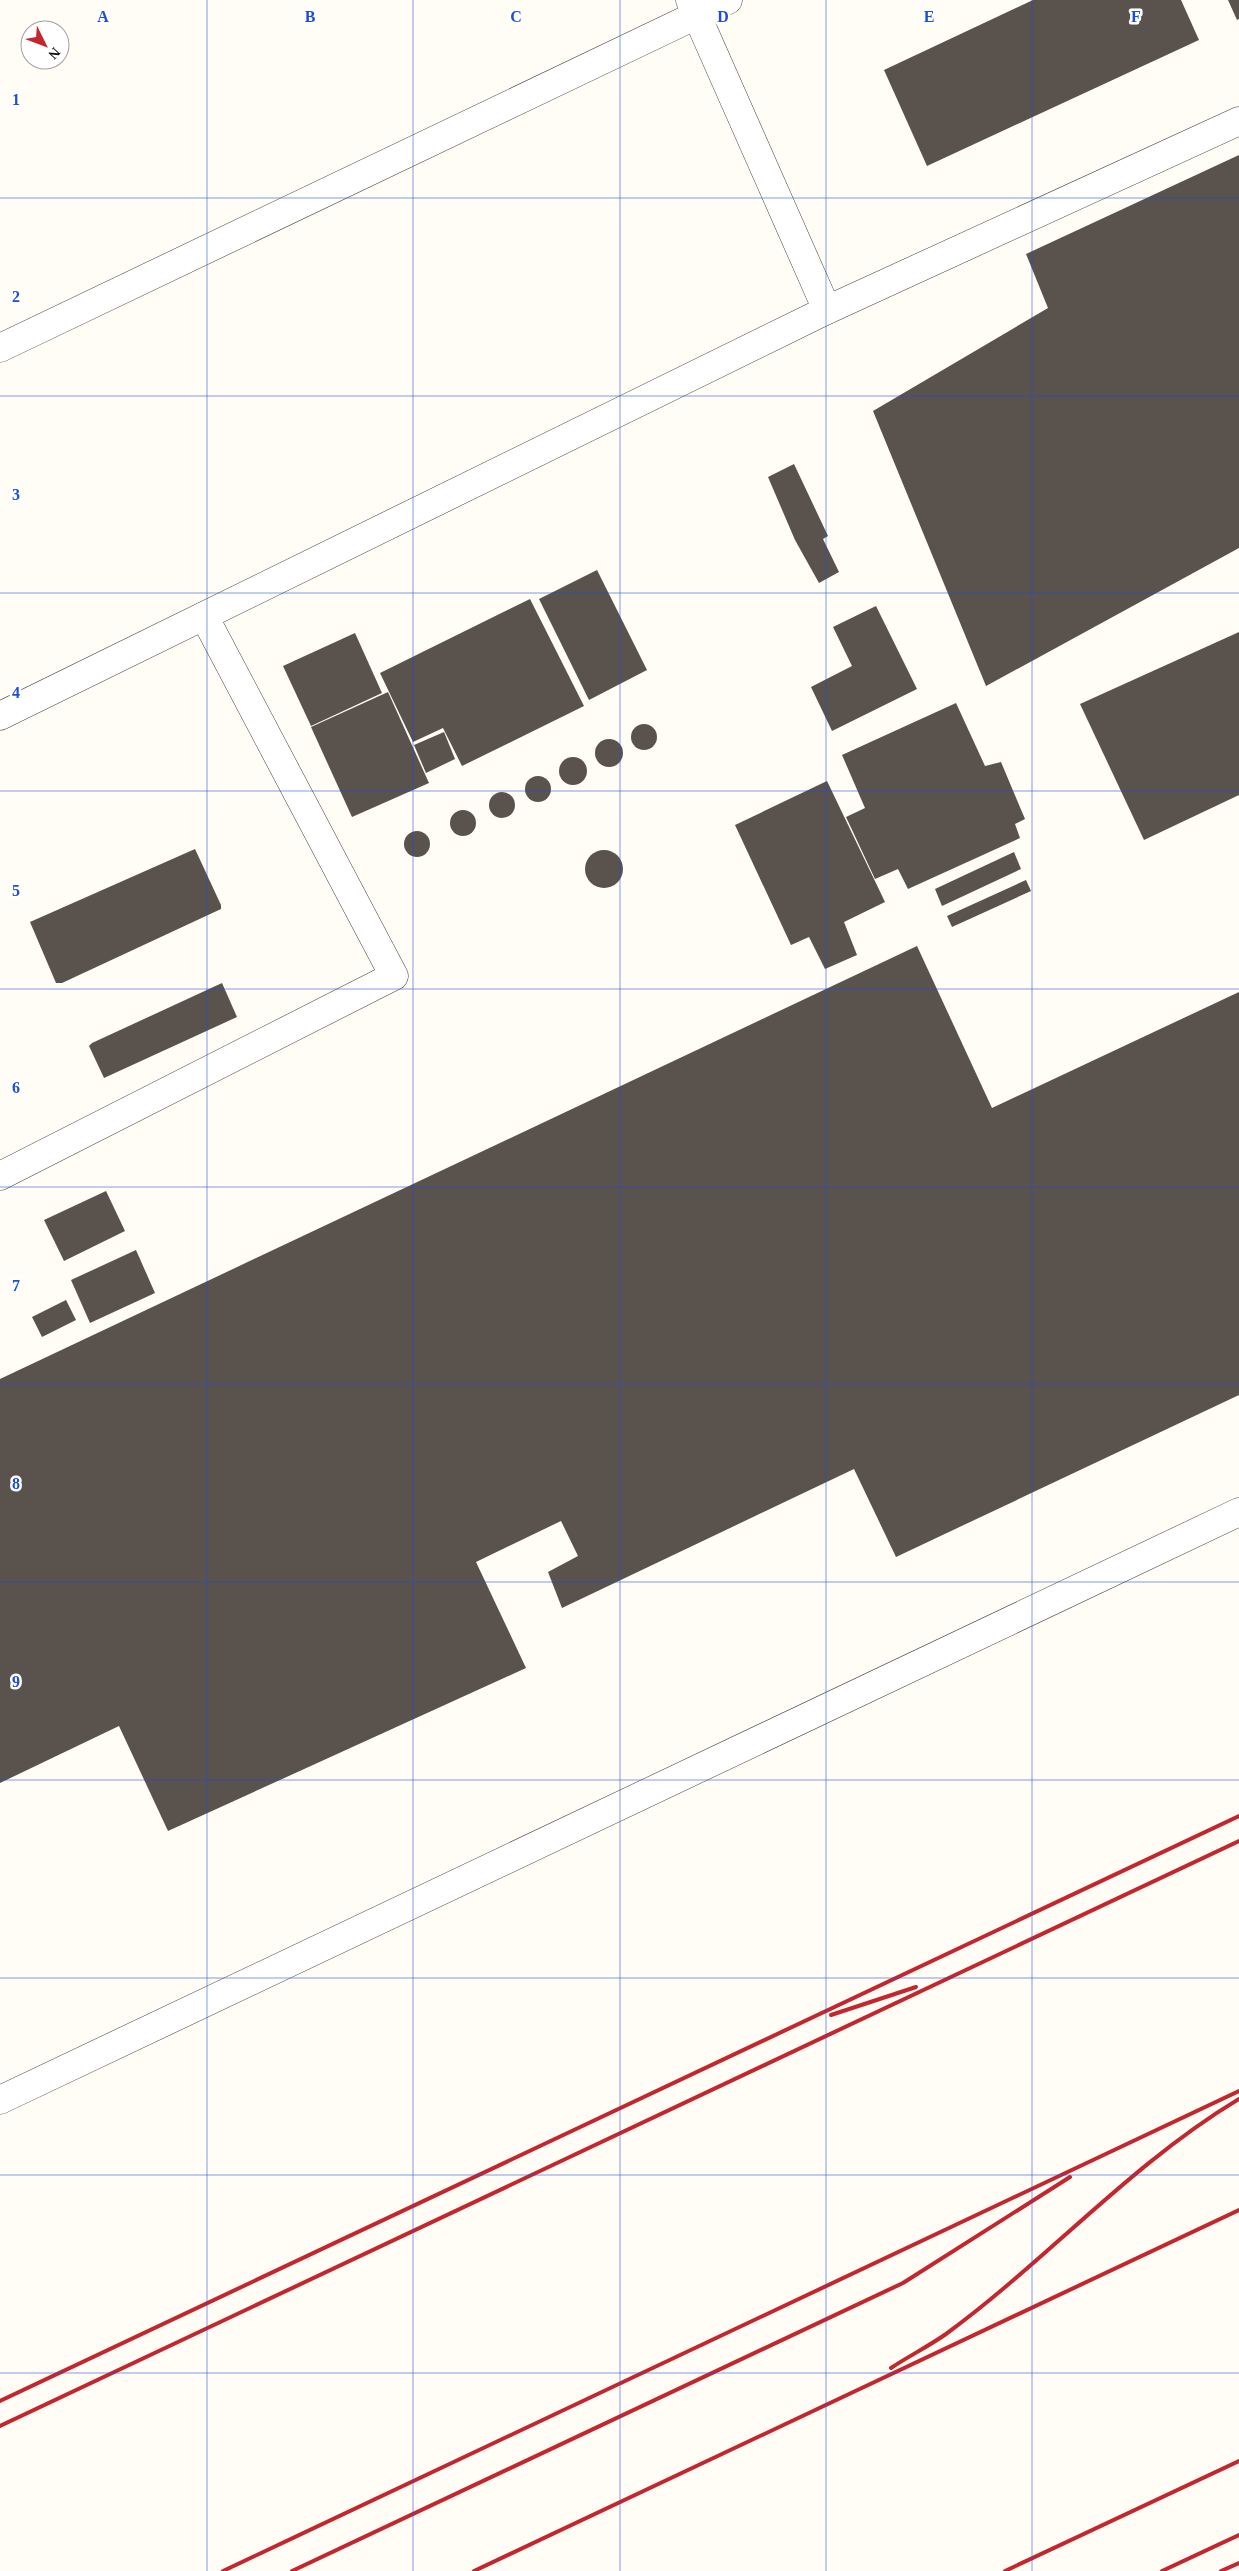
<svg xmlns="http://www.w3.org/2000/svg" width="1239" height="2571" font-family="'Times New Roman',serif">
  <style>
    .building { fill: #5a524d }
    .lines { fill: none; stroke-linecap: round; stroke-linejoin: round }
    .minor-casing { stroke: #444; stroke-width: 29 }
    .minor { stroke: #fff; stroke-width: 28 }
    .rail { stroke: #c4262e; stroke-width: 4 }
    .grid { fill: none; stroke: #1d4ed8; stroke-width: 1; stroke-opacity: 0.55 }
    .grid-label { font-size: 16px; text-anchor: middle; font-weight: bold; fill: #1d4ed8; stroke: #fff; stroke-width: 5; stroke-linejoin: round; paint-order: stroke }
  </style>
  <rect width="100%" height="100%" fill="#fffdf5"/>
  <g class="building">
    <polygon points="1033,0 1181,0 1199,40 927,166 884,70"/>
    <polygon points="1228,0 1239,0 1239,19 1237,20"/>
    <polygon points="1239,155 1239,548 986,686 873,411 1048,308 1026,254"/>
    <polygon points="794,464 828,536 823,539 839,572 819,583 795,540 768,477"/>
    <polygon points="597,570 647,670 589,700 539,599"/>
    <polygon points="530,599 584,706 462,766 443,728 413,742 380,673"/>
    <polygon points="876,606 917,689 832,731 811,687 852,666 833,627"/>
    <polygon points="1239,632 1239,795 1144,840 1080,704"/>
    <polygon points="355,633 382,693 311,726 283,666"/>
    <polygon points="388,692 429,783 352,817 311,727"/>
    <polygon points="956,703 985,766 1001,762 1025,819 1015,824 1020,838 908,889 898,869 875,879 846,817 865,808 842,755"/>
    <circle cx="644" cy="737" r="13"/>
    <polygon points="444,732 455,759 426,773 414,745"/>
    <circle cx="609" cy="753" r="14"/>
    <circle cx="573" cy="771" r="14"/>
    <circle cx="538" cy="789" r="13"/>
    <polygon points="827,781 885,902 844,922 857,955 825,969 809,937 791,945 735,825"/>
    <circle cx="502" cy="805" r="13"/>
    <circle cx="463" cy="823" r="13"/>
    <circle cx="417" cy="844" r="13"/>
    <polygon points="195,849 221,905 221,909 62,983 56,983 30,922"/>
    <circle cx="604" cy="869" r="19"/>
    <polygon points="1014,852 1021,869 942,906 935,889"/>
    <polygon points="1026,880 1031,891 952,927 947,916"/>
    <polygon points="917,946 992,1108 1239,992 1239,1395 896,1557 854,1469 562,1608 548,1572 578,1556 561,1521 476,1562 526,1668 168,1831 119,1726 0,1783 0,1379"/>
    <polygon points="222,983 237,1017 104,1078 89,1046 92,1043"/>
    <polygon points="106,1191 125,1231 64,1261 44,1220"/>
    <polygon points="136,1250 155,1293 90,1323 71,1280"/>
    <polygon points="66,1300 76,1320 42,1337 32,1317"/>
  </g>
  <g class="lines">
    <defs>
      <g id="minor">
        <polyline points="690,0 827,310"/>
        <polyline points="0,348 728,0"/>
        <polyline points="0,716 827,310 1239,121"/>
        <polyline points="0,1176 394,976 204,616"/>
        <polyline points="0,2100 1239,1512"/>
      </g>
    </defs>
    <use href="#minor" class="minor-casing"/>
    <use href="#minor" class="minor"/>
    <g class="rail">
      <polyline points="831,2015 916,1987"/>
      <path d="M891,2368C909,2356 929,2346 946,2334C1047,2260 1131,2164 1239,2099"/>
      <polyline points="0,2401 1239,1816"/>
      <polyline points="0,2426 1239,1841"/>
      <polyline points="223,2571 1239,2091"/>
      <polyline points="292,2571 903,2283 1070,2177"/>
      <polyline points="474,2571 1239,2210"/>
      <polyline points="1005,2571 1239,2461"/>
      <polyline points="1162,2571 1239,2535"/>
      <polyline points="1221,2571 1239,2563"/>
    </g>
  </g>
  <path class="grid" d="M207,0V2571M413,0V2571M620,0V2571M826,0V2571M1032,0V2571M0,198H1239M0,396H1239M0,593H1239M0,791H1239M0,989H1239M0,1187H1239M0,1384H1239M0,1582H1239M0,1780H1239M0,1978H1239M0,2175H1239M0,2373H1239"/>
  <g class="grid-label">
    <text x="103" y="22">A</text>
    <text x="310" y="22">B</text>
    <text x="516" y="22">C</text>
    <text x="723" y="22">D</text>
    <text x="929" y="22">E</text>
    <text x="1136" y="22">F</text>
    <text x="16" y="105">1</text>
    <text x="16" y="302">2</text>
    <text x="16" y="500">3</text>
    <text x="16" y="698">4</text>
    <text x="16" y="896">5</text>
    <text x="16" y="1093">6</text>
    <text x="16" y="1291">7</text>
    <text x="16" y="1489">8</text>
    <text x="16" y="1687">9</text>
  </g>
  <g transform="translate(45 45) rotate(132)"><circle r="24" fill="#ffffff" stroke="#a0a0a0"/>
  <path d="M0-4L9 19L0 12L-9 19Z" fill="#c4262e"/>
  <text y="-8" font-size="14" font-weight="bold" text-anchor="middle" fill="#111111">N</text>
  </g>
</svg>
